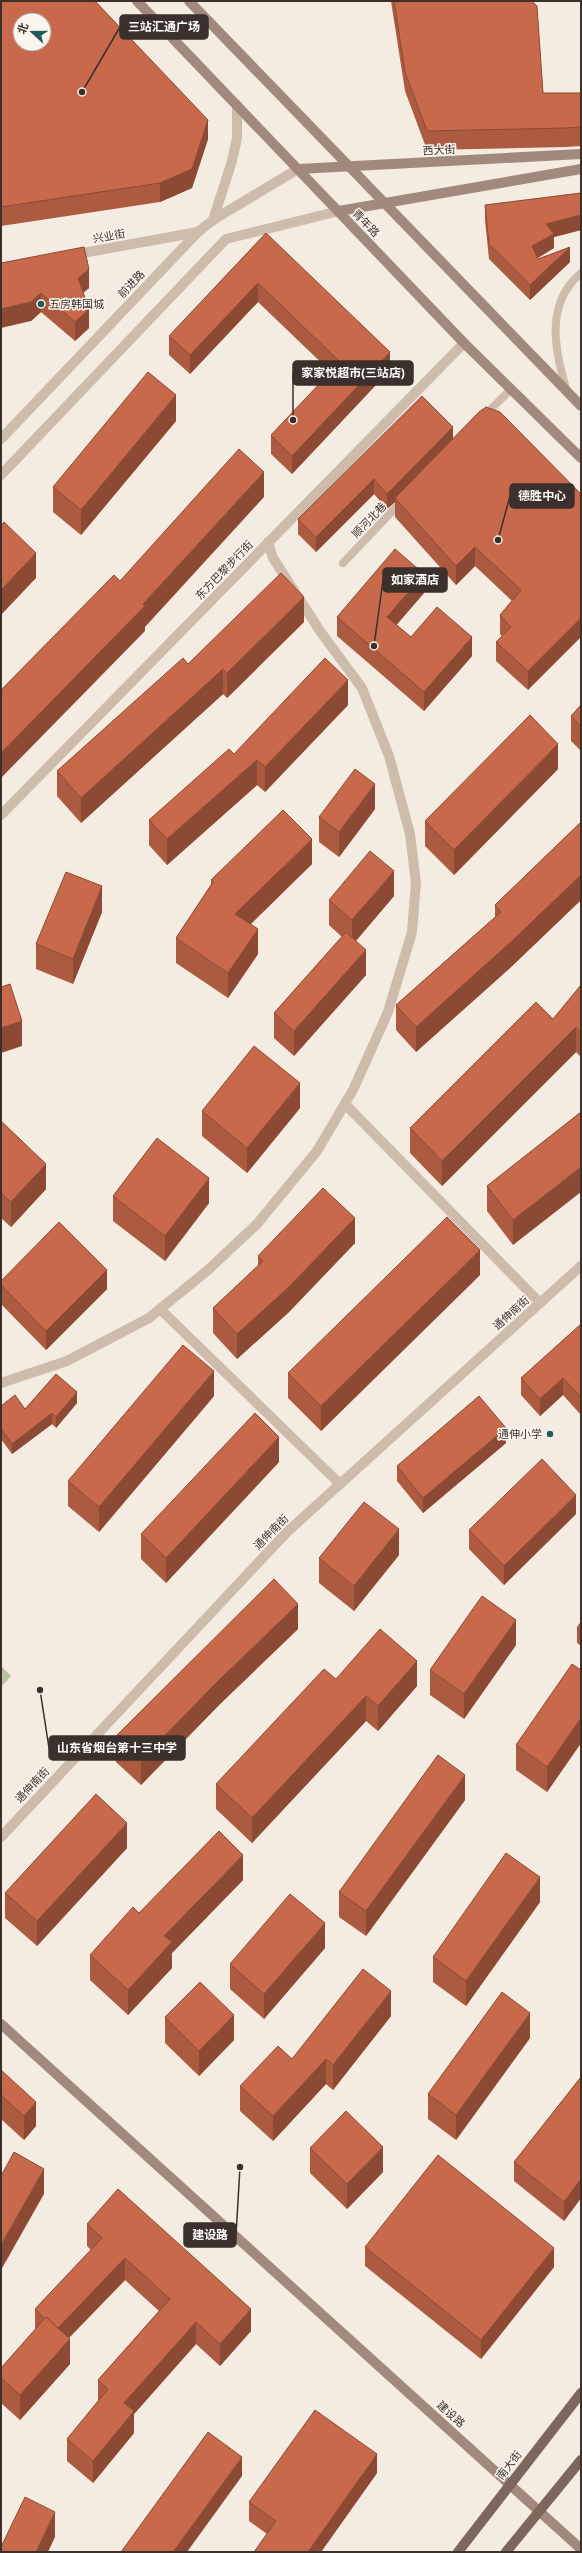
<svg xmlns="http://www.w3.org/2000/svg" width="582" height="2553" font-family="'Varela Round','Noto Sans SC',sans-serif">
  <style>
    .green { fill: #b8c4a0 }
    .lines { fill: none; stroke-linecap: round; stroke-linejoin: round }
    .lane { stroke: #cdbbac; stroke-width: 8 }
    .street { stroke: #cdbbac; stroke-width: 10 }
    .secondary { stroke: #a18a7d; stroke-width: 10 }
    .primary { stroke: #7d675c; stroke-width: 10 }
    .wall { fill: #ac5a40 }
    .shaded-wall { fill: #8c4a34 }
    .building { fill: #c8694b; stroke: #8c4a34; fill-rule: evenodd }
    .poi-dot { fill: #1f5a5e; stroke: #fbf5ee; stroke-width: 1.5 }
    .labels { text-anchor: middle; stroke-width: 3; stroke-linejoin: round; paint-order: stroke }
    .street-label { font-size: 11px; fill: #3b302b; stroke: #fbf5ee }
    .poi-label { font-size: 11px; fill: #3b302b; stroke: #fbf5ee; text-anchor: start }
    .leader { fill: none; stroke: #3b302b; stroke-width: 1.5 }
    .callout-dot { fill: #3b302b; stroke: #fbf5ee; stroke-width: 1.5 }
    .callout { fill: #3b302b; stroke: #3b302b; stroke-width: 1.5 }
    .callout-label { font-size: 12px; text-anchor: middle; font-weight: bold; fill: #fff }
  </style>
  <rect width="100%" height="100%" fill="#f4ebe1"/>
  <polygon class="green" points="1,1666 11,1676 1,1687"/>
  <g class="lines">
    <g class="lane">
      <path d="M567,392C555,352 544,304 581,273"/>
      <polyline points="485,415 511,389"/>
      <polyline points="343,563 402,501"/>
    </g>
    <g class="street">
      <polyline points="213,220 232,161 237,138 237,105"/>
      <polyline points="72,255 198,232"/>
      <polyline points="1,439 198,232 213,220 298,169"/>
      <polyline points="1,475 226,239 339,211"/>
      <polyline points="1,815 464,343"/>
      <polyline points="345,1104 540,1303"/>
      <polyline points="160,1309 340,1484"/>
      <polyline points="1,1383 67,1361 149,1318 208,1270 257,1224 317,1151 353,1090 388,1012 412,932 416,883 410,834 389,756 362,688 320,631 273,558 268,542"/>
      <polyline points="1,1837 287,1532 581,1266"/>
    </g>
    <g class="secondary">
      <polyline points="137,1 464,343 581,458"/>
      <polyline points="189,1 581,406"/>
      <polyline points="298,169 581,154"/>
      <polyline points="339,211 581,169"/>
      <polyline points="1,2024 581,2549"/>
    </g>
    <g class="primary">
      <polyline points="458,2552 581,2393"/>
      <polyline points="506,2552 581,2460"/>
    </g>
  </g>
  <g class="wall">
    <polygon points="1,1 208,139 192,188 160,202 1,226"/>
    <polygon points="391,1 532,1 543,93 581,93 581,146 566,147 427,150 405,91"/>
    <polygon points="581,193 581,230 554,237 554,248 538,258 538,259 570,262 530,300 489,259 485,220 485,205"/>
    <polygon points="266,233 390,370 292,474 271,454 271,435 331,372 258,302 190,374 169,355 169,336"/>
    <polygon points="1,263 89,288 83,293 89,328 75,341 41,312 31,321"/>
    <polygon points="176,421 81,535 53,512 53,487"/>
    <polygon points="453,438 581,494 528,690 496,661 496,642 502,636 500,634 500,615 512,601 475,566 456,585 395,517 395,502 387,509 374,494 316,552 298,534 298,519"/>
    <polygon points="424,593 396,625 411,637 472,656 424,711 337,636 337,617"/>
    <polygon points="304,622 227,698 223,694 81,823 57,796 57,771 188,664"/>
    <polygon points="348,705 265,792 257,785 167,865 149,845 149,820 234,754"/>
    <polygon points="581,705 581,751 571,741 571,716"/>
    <polygon points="558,769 454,875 425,846 425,821"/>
    <polygon points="375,809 339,857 319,842 319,817"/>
    <polygon points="581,822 581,900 511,967 416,1052 396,1030 396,1005 495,917 495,905"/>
    <polygon points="312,864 251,924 258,954 228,998 176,963 176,938 211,885 211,880"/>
    <polygon points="394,896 356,941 366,975 294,1056 274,1038 274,1013 342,937 329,925 329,900"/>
    <polygon points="102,912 73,984 36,969 36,944"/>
    <polygon points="581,985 581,1057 576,1052 442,1186 410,1153 410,1128 553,1019"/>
    <polygon points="300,1108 247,1173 202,1136 202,1111"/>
    <polygon points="581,1112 513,1245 487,1211 487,1186"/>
    <polygon points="1,1121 46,1189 11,1227 1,1218"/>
    <polygon points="113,1196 209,1203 165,1261 113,1221"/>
    <polygon points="355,1243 289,1312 237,1359 213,1333 213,1308 258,1266 258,1256"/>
    <polygon points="480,1275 321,1431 288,1398 288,1373"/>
    <polygon points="1,1281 107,1289 46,1350 1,1304"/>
    <polygon points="581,1324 581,1415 563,1395 540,1416 521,1395 521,1378"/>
    <polygon points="214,1396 99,1532 68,1506 68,1481"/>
    <polygon points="77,1403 56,1428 52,1424 12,1454 1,1439 1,1406 25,1409"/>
    <polygon points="506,1443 423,1513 397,1481 397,1466"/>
    <polygon points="279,1462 166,1583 141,1559 141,1534"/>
    <polygon points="576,1514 504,1585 469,1549 469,1530"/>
    <polygon points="399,1555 354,1611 319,1583 319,1558"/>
    <polygon points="581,1622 581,1646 577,1643 577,1628"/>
    <polygon points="298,1629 220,1704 141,1785 116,1762 116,1736"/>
    <polygon points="516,1645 464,1719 430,1695 430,1670"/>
    <polygon points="581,1670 581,1743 547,1792 516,1770 516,1745"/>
    <polygon points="336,1679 417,1686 378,1731 366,1721 252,1843 216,1809 216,1784"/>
    <polygon points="465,1800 366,1936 339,1917 339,1892"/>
    <polygon points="127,1848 37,1946 5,1918 5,1893"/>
    <polygon points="243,1880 172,1953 172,1968 128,2015 90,1980 90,1955 139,1913"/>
    <polygon points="540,1902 466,2006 433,1982 433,1957"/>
    <polygon points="325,1948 264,2019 230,1989 230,1964"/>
    <polygon points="391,2016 333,2090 326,2084 273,2141 240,2111 240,2086 292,2059"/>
    <polygon points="165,2017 234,2040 199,2076 165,2043"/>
    <polygon points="530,2038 456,2140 428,2119 428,2094"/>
    <polygon points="1,2070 36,2126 24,2140 1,2119"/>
    <polygon points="581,2077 581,2198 564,2221 514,2181 514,2162"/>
    <polygon points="310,2148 383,2172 347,2209 310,2173"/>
    <polygon points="87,2224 251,2331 220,2366 196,2344 134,2414 134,2433 93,2483 67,2461 67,2439 98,2401 98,2380 159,2311 125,2280 69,2338 70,2364 20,2420 1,2403 1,2368 35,2330 35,2309 91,2250 87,2246"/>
    <polygon points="365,2247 554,2267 481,2359 365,2266"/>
    <polygon points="377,2473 321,2552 254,2552 267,2534 249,2521 249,2502"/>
  </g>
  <g class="shaded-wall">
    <polygon points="208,120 208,139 192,188 160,202 160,183"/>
    <polygon points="581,215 581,230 554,237 554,248 532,261 532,246 546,224"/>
    <polygon points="570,247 570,262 530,300 530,285"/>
    <polygon points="89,269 89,288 78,297 78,278"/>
    <polygon points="258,283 258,302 190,374 190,355"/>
    <polygon points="41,293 41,312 31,321 1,328 1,309"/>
    <polygon points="89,309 89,328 75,341 75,322"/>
    <polygon points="390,352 390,370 292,474 292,456"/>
    <polygon points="176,395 176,421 81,535 81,510"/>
    <polygon points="453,427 453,442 395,498 395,502 387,509 387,494"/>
    <polygon points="264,472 264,497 145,627 145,631 1,778 1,753 143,604"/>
    <polygon points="374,479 374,494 316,552 316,537"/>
    <polygon points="475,547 475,566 456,585 456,566"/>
    <polygon points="36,553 36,578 1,615 1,590"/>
    <polygon points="424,574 424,593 387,636 387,617"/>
    <polygon points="304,597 304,622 227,698 227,673"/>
    <polygon points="581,618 581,637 528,690 528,671"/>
    <polygon points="472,637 472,656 424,711 424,692"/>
    <polygon points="223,669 223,694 81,823 81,798"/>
    <polygon points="348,680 348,705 265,792 265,767"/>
    <polygon points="558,744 558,769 454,875 454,850"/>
    <polygon points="257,760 257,785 167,865 167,839"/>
    <polygon points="375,784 375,809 339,857 339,832"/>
    <polygon points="312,839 312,864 235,939 235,914"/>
    <polygon points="394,871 394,896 352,945 352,920"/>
    <polygon points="581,875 581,900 511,967 416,1052 416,1027"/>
    <polygon points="102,886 102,912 73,984 73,959"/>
    <polygon points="258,929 258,954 228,998 228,973"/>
    <polygon points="366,950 366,975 294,1056 294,1031"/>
    <polygon points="22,1021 22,1046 1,1053 1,1028"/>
    <polygon points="576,1027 576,1052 442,1186 442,1161"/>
    <polygon points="300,1083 300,1108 247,1173 247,1148"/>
    <polygon points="46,1164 46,1189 11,1227 11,1202"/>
    <polygon points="581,1167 581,1192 513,1245 513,1220"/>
    <polygon points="209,1178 209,1203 165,1261 165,1236"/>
    <polygon points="355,1218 355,1243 289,1312 237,1359 237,1334"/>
    <polygon points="480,1250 480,1275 321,1431 321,1406"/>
    <polygon points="107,1270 107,1289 46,1350 46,1331"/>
    <polygon points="214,1371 214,1396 99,1532 99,1507"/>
    <polygon points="563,1378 563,1395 540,1416 540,1399"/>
    <polygon points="77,1392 77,1403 56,1428 56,1417"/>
    <polygon points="52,1413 52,1424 12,1454 12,1444"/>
    <polygon points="506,1428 506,1443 423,1513 423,1498"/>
    <polygon points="279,1437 279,1462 166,1583 166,1558"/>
    <polygon points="576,1495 576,1514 504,1585 504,1566"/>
    <polygon points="399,1529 399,1555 354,1611 354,1586"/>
    <polygon points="298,1604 298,1629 220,1704 141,1785 141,1760 220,1679"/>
    <polygon points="516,1620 516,1645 464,1719 464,1694"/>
    <polygon points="417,1661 417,1686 378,1731 378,1706"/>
    <polygon points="366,1696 366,1721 252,1843 252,1818"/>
    <polygon points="581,1718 581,1743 547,1792 547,1767"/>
    <polygon points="465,1775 465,1800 366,1936 366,1911"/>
    <polygon points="127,1823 127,1848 37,1946 37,1921"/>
    <polygon points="243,1855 243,1880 172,1953 172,1968 128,2015 128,1990 164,1936"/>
    <polygon points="540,1877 540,1902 466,2006 466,1981"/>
    <polygon points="325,1923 325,1948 264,2019 264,1994"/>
    <polygon points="391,1991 391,2016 333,2090 333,2065"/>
    <polygon points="530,2013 530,2038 456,2140 456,2115"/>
    <polygon points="234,2015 234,2040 199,2076 199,2051"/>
    <polygon points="326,2059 326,2084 273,2141 273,2116"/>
    <polygon points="36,2102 36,2126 24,2140 24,2116"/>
    <polygon points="383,2147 383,2172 347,2209 347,2184"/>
    <polygon points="44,2169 44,2194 1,2270 1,2245"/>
    <polygon points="581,2179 581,2198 564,2221 564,2202"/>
    <polygon points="554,2248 554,2267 481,2359 481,2340"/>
    <polygon points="125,2258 125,2280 56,2351 56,2329"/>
    <polygon points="251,2309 251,2331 220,2366 220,2344"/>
    <polygon points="196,2322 196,2344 134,2414 134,2433 93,2483 93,2461 124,2403"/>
    <polygon points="70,2339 70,2364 20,2420 20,2395"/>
    <polygon points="377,2454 377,2473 321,2552 308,2552"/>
    <polygon points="242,2457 242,2476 187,2552 173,2552"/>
    <polygon points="55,2512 55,2537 48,2552 36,2552"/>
  </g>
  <g class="building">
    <path d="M1,1H95L208,120L192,169L160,183L1,207ZM20,20H44V44H20Z"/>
    <polygon points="394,1 532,1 537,6 543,93 581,93 581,127 566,128 427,131 405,72"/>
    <polygon points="581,193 581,215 546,224 554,234 532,246 538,259 570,247 530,285 489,244 485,205"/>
    <polygon points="266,233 390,352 292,456 271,435 340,362 258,283 190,355 169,336"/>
    <polygon points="84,247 89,269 78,278 89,309 75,322 41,293 31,302 1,309 1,263"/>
    <polygon points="148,372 176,395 81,510 53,487"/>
    <polygon points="422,396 453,427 387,494 374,479 316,537 298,519"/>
    <polygon points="486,407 500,412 581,494 581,618 528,671 496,642 511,627 500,615 521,590 475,547 456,566 395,498 479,412"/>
    <polygon points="239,449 264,472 143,604 145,606 1,753 1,690 114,575 120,581"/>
    <polygon points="4,522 36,553 1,590 1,526"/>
    <polygon points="395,549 424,574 387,617 411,637 437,607 472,637 424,692 337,617"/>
    <polygon points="281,573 304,597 227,673 223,669 81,798 57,771 183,658 188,664"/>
    <polygon points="325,658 348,680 265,767 257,760 167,839 149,820 229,749 234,754"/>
    <polygon points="581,705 581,726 571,716"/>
    <polygon points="530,715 558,744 454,850 425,821"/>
    <polygon points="355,769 375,784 339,832 319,817"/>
    <polygon points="283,810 312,839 235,914 258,929 228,973 176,938 213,882 211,880"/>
    <polygon points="581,822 581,875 511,942 416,1027 396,1005 501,912 495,905"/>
    <polygon points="370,851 394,871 352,920 329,900"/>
    <polygon points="66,872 102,886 73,959 36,944"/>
    <polygon points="346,932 366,950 294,1031 274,1013"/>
    <polygon points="10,984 22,1021 1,1028 1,987"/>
    <polygon points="581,985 581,1032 576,1027 442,1161 410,1128 536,1002 553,1019"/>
    <polygon points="254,1046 300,1083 247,1148 202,1111"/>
    <polygon points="581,1112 581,1167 513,1220 487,1186"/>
    <polygon points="1,1121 46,1164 11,1202 1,1193"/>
    <polygon points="157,1138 209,1178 165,1236 113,1196"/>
    <polygon points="323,1188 355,1218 289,1287 237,1334 213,1308 263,1261 258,1256"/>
    <polygon points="447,1217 480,1250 321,1406 288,1373"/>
    <polygon points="59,1222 107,1270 46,1331 1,1285 1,1281"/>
    <polygon points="581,1324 581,1397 563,1378 540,1399 521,1378"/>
    <polygon points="183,1345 214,1371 99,1507 68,1481"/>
    <polygon points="56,1374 77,1392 56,1417 52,1413 12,1444 1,1429 1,1406 15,1395 25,1409"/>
    <polygon points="479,1396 506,1428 423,1498 397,1466"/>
    <polygon points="255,1413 279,1437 166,1558 141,1534"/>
    <polygon points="542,1459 576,1495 504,1566 469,1530"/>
    <polygon points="364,1502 399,1529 354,1586 319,1558"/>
    <polygon points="274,1579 298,1604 220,1679 141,1760 116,1736"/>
    <polygon points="482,1596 516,1620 464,1694 430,1670"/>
    <polygon points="581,1622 581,1631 577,1628"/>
    <polygon points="380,1629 417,1661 378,1706 366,1696 252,1818 216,1784 324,1669 336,1679"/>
    <polygon points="572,1664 581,1670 581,1718 547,1767 516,1745"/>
    <polygon points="438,1755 465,1775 366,1911 339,1892"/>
    <polygon points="96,1794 127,1823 37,1921 5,1893"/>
    <polygon points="219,1831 243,1855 164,1936 172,1942 128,1990 90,1955 133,1907 139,1913"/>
    <polygon points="506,1853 540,1877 466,1981 433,1957"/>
    <polygon points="290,1894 325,1923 264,1994 230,1964"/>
    <polygon points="363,1969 391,1991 333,2065 326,2059 273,2116 240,2086 278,2046 292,2059"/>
    <polygon points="200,1982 234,2015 199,2051 165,2017"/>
    <polygon points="502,1992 530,2013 456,2115 428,2094"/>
    <polygon points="1,2070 36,2102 24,2116 1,2095"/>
    <polygon points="581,2077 581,2179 564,2202 514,2162"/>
    <polygon points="346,2111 383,2147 347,2184 310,2148"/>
    <polygon points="14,2152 44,2169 1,2245 1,2176"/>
    <polygon points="438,2155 554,2248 481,2340 365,2247"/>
    <polygon points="118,2189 251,2309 220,2344 196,2322 124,2403 134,2411 93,2461 67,2439 108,2389 98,2380 170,2299 125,2258 58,2328 46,2317 45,2319 35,2309 102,2238 87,2224"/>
    <polygon points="46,2317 70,2339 20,2395 1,2378 1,2368"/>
    <polygon points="315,2410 377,2454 308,2552 254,2552 276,2521 249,2502"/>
    <polygon points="208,2432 242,2457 173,2552 121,2552"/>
    <polygon points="25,2497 55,2512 36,2552 1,2552 1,2547"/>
  </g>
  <g class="poi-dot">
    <circle cx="41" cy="304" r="4"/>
    <circle cx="550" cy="1434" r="4"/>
  </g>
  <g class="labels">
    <g class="street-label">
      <text transform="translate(439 150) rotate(-3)" y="4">西大街</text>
      <text transform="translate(366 223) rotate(46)" y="4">青年路</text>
      <text transform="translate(109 236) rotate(-10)" y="4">兴业街</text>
      <text transform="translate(131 284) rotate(-46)" y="4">前进路</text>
      <text transform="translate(369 520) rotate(-46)" y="4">顺河北巷</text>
      <text transform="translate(224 570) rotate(-46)" y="4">东方巴黎步行街</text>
      <text transform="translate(511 1313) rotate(-42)" y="4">通伸南街</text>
      <text transform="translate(271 1532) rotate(-45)" y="4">通伸南街</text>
      <text transform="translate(32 1785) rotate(-47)" y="4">通伸南街</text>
      <text transform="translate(451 2414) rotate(42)" y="4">建设路</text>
      <text transform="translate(509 2465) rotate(-52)" y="4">南大街</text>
    </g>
    <g class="poi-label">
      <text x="49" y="308">五房韩国城</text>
      <text x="542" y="1438" text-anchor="end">通伸小学</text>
    </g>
  </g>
  <path class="leader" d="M82 92L120 27M293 420L293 373M498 540L510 496M374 646L383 580M40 1690L49 1748M240 2167L236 2235"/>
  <g class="callout-dot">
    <circle cx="82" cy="92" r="4"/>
    <circle cx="293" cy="420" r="4"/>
    <circle cx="498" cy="540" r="4"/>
    <circle cx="374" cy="646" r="4"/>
    <circle cx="40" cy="1690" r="4"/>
    <circle cx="240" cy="2167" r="4"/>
  </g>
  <g class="callout">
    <rect x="120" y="15" width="88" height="24" rx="4"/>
    <rect x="293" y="361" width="120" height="24" rx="4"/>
    <rect x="510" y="484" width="64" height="24" rx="4"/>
    <rect x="383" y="568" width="64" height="24" rx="4"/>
    <rect x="49" y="1736" width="136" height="24" rx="4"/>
    <rect x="184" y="2223" width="52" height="24" rx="4"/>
  </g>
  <g class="callout-label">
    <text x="164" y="31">三站汇通广场</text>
    <text x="353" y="377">家家悦超市(三站店)</text>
    <text x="542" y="500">德胜中心</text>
    <text x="415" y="584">如家酒店</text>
    <text x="117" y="1752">山东省烟台第十三中学</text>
    <text x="210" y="2239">建设路</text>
  </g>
  <rect width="582" height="2553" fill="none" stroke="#3b302b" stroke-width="4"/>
  <g transform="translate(32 32) rotate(291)"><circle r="19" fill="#fbf5ee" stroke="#aea6a0"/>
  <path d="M0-3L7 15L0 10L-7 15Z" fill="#1f5a5e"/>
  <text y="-6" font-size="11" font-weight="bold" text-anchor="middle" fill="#3b302b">北</text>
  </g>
</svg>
